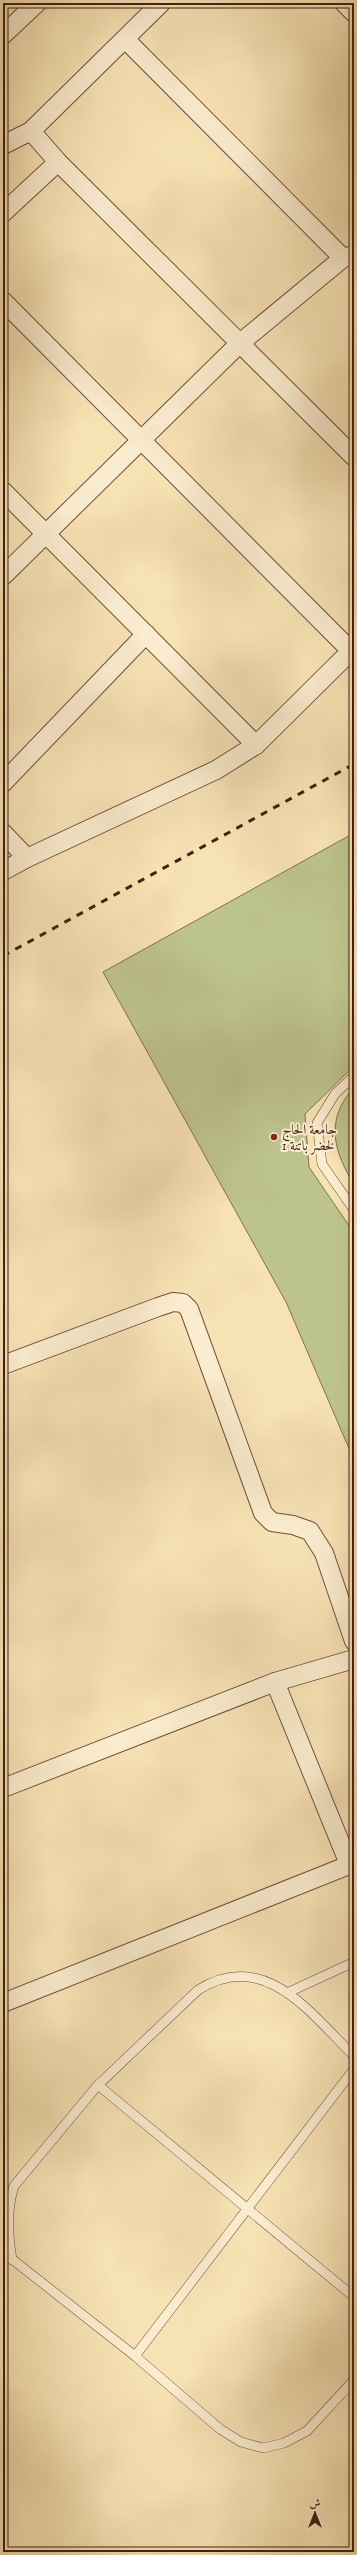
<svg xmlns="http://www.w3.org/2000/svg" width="357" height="2555" font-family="'Sorts Mill Goudy',Amiri,serif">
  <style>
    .green { fill: #bdc38c; stroke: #7f714f }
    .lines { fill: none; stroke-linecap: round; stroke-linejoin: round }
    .service-casing { stroke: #6e503a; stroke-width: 10 }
    .minor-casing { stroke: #6e503a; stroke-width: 20 }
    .service { stroke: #faecce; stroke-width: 9 }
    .minor { stroke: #faecce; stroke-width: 18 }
    .rail { stroke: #411f12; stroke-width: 3; stroke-dasharray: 7 7; stroke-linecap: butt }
    .poi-dot { fill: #8f2418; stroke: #faecce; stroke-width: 1.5 }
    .labels { text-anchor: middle; stroke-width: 4; stroke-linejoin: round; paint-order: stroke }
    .poi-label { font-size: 14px; fill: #411f12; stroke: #faecce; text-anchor: start }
  </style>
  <rect width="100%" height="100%" fill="#f7e2b4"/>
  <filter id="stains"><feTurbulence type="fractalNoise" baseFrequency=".005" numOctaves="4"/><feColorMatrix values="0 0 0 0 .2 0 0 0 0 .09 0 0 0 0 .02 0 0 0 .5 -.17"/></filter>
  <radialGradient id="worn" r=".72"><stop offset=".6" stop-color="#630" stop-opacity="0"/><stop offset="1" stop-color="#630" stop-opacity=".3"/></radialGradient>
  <g class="green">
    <polygon points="354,833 354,1066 305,1114 309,1167 354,1233 354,1460 286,1302 103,972"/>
    <path d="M352,1090L354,1092V1184C334,1153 325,1120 352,1090Z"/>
  </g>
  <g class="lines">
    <defs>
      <g id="service">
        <polyline points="354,1076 335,1094 317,1123 322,1164 354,1210"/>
        <polyline points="289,1992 354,1962"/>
        <polyline points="98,2085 354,2297"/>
        <polyline points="3,2252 135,2356 220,2429 241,2442 263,2448 284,2443 307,2431 354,2380"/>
        <path d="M12,2260C8,2233 6,2212 14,2186L98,2085L198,1990C265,1948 310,2013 354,2056"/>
        <polyline points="135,2356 354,2069"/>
      </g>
      <g id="minor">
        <polyline points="344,3 354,13"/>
        <polyline points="3,35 37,3"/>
        <polyline points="125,39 343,258"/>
        <polyline points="31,131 58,162 354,457"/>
        <polyline points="3,145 31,131 161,3"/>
        <polyline points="3,213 58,162"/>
        <polyline points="3,301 351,651"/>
        <polyline points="3,491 256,745"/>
        <polyline points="3,576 239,344 343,258 354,255"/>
        <polyline points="3,783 146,634"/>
        <polyline points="3,833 27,858"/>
        <polyline points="3,871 27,858 216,770 256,745 354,648"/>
        <polyline points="3,1365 158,1307 173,1302 183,1303 189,1309 263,1513 272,1522 293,1525 310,1531 324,1553 354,1641"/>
        <polyline points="275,1682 349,1864"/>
        <polyline points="3,1788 275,1682 354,1659"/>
        <polyline points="3,2003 354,1863"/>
      </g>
    </defs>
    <use href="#service" class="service-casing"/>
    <use href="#minor" class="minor-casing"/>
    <use href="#service" class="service"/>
    <use href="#minor" class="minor"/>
    <polyline class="rail" points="3,956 354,764"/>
  </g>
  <circle class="poi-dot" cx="274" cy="1137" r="4"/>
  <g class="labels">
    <g class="poi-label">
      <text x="282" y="1134">جامعة الحاج<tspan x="282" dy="16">لخضر باتنة 1</tspan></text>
    </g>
  </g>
  <rect width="357" height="2555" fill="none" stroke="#f7e2b4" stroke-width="16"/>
  <rect x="4" y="4" width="349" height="2547" fill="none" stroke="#411f12" stroke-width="2"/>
  <rect x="8" y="8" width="341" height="2539" fill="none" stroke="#411f12"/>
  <g transform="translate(315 2513)" stroke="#faecce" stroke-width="3" paint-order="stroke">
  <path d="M0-3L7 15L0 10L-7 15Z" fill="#411f12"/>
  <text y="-6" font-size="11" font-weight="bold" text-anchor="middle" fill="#411f12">ش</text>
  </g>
  <rect width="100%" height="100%" filter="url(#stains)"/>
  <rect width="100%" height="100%" fill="url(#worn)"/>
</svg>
